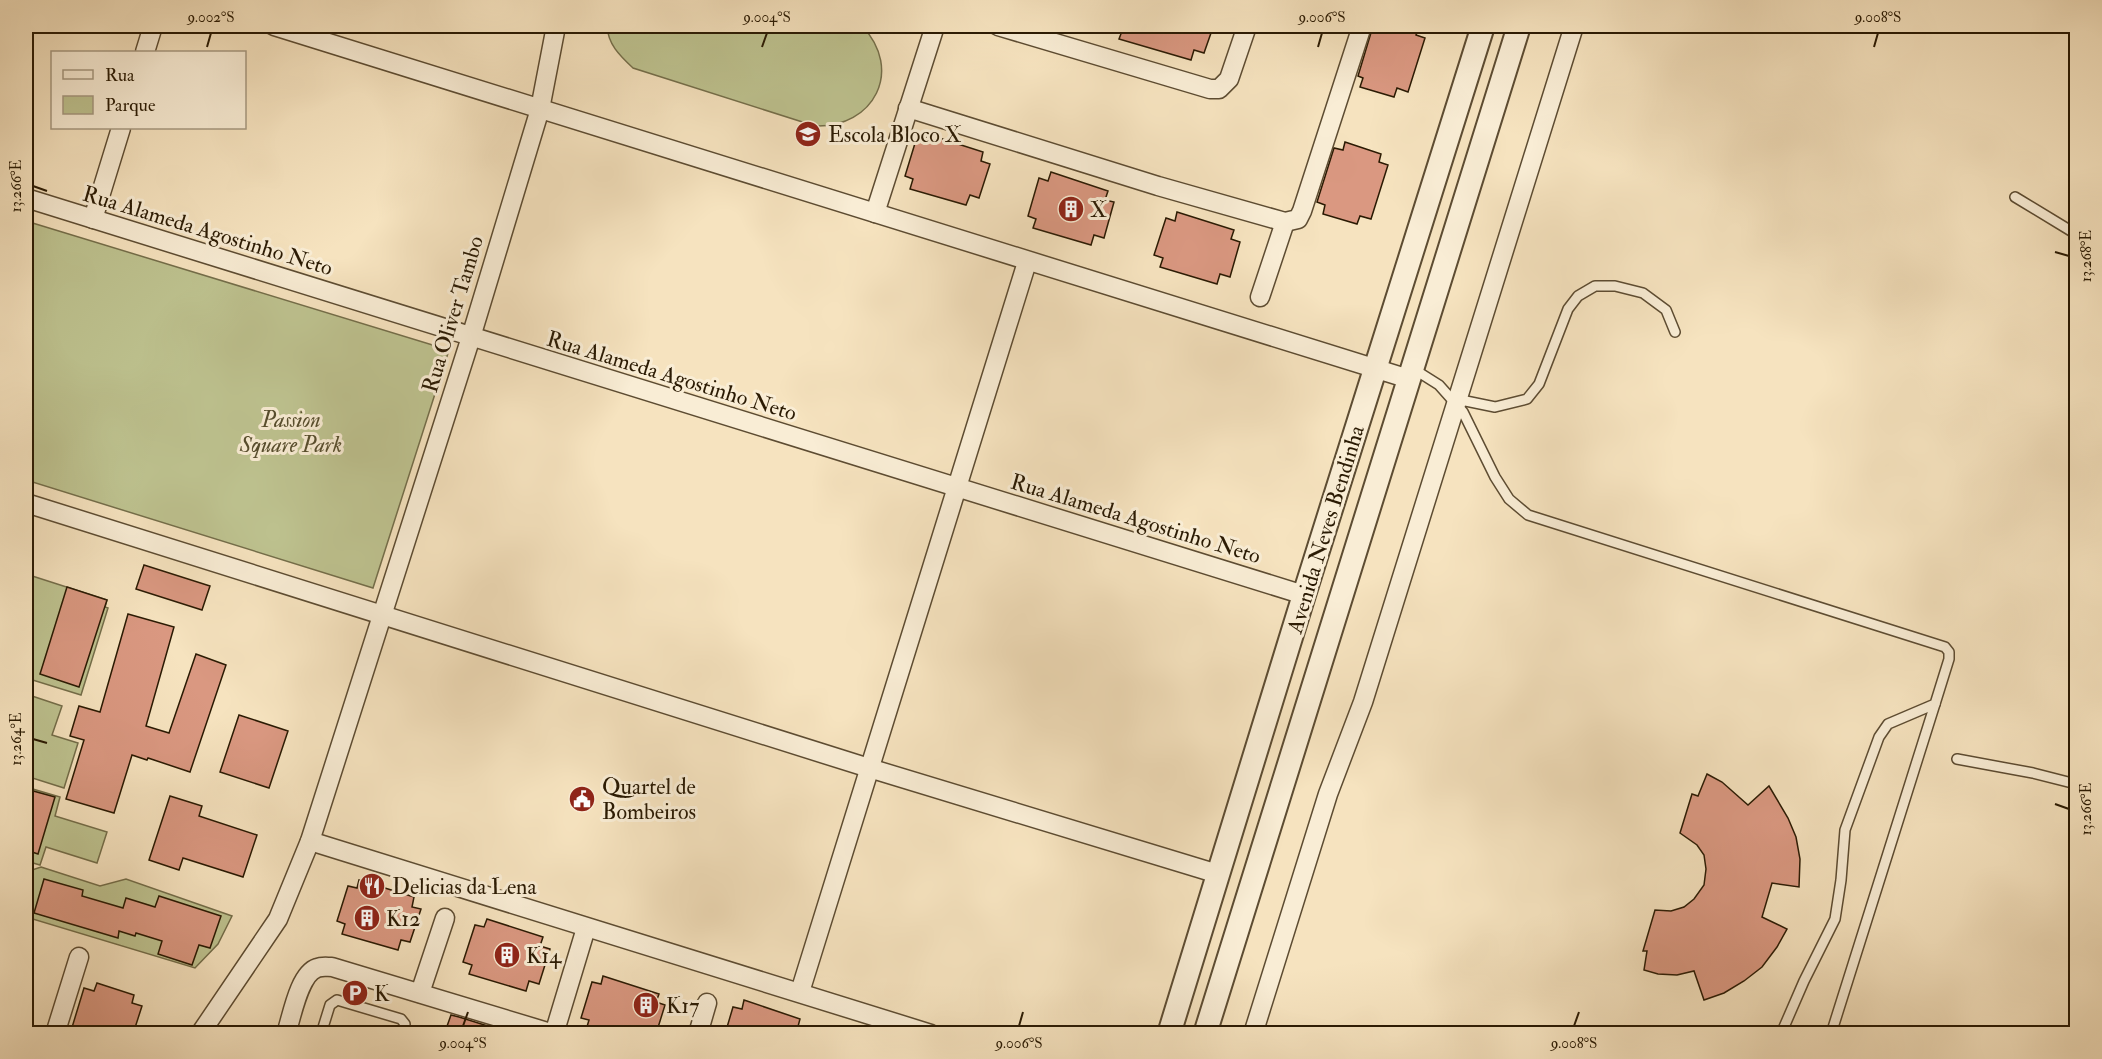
<svg xmlns="http://www.w3.org/2000/svg" width="2102" height="1059" font-family="'IM FELL Double Pica',serif">
  <style>
    .green { fill: #bec390; stroke: #746e4a; stroke-width: 1.5 }
    .building { fill: #da9881; stroke: #2a1a03; stroke-width: 1.5 }
    .lines { fill: none; stroke-linecap: round; stroke-linejoin: round }
    .service-casing { stroke: #5d4c32; stroke-width: 12 }
    .minor-casing { stroke: #5d4c32; stroke-width: 21 }
    .tertiary-casing { stroke: #5d4c32; stroke-width: 26 }
    .service { stroke: #f9edd5; stroke-width: 9 }
    .minor { stroke: #f9edd5; stroke-width: 18 }
    .tertiary { stroke: #f9edd5; stroke-width: 22 }
    .ticks { fill: none; stroke: #2a1a03; stroke-width: 2 }
    .labels { text-anchor: middle; stroke-width: 6; stroke-linejoin: round; paint-order: stroke }
    .poi-label { font-size: 22px; fill: #2a1a03; stroke: #f9edd5; text-anchor: start }
    .street-label { font-size: 22px; fill: #2a1a03; stroke: #f9edd5 }
    .park-label { font-size: 22px; font-style: italic; fill: #564d2d; stroke: #f9edd5 }
    .neatline { fill: none; stroke: #2a1a03; stroke-width: 2 }
    .ticks-label { font-size: 15px; text-anchor: middle; fill: #2a1a03 }
  </style>
  <rect width="100%" height="100%" fill="#f6e3bf"/>
  <filter id="stains"><feTurbulence type="fractalNoise" baseFrequency=".00333" numOctaves="4"/><feColorMatrix values="0 0 0 0 .2 0 0 0 0 .09 0 0 0 0 .02 0 0 0 .5 -.17"/></filter>
  <radialGradient id="worn" r=".72"><stop offset=".6" stop-color="#630" stop-opacity="0"/><stop offset="1" stop-color="#630" stop-opacity=".3"/></radialGradient>
  <g class="green">
    <path d="M607,26H862C904,70 874,128 815,126L633,68C619,55 608,44 607,26Z"/>
    <polygon points="26,221 449,350 373,588 26,480"/>
    <polygon points="26,574 107,600 105,607 108,608 81,695 26,678"/>
    <polygon points="26,694 62,706 52,735 78,743 64,788 26,776"/>
    <polygon points="26,787 60,797 55,816 107,832 97,863 46,847 40,865 26,861"/>
    <polygon points="41,867 100,886 126,879 232,916 218,944 195,968 26,917 26,872"/>
  </g>
  <g class="building">
    <polygon points="1124,26 1187,26 1211,33 1204,53 1194,50 1191,60 1119,39"/>
    <polygon points="1373,26 1411,26 1418,28 1416,35 1425,38 1408,92 1397,88 1394,97 1360,87 1363,78 1358,76"/>
    <polygon points="927,134 983,152 981,161 990,164 979,198 970,195 966,205 910,189 913,179 905,176 916,140 925,143"/>
    <polygon points="1345,142 1381,154 1379,162 1388,165 1371,219 1360,216 1357,224 1323,214 1325,205 1317,202 1334,148 1343,150"/>
    <polygon points="1051,172 1108,191 1105,200 1114,202 1104,238 1094,235 1091,245 1033,228 1036,219 1028,216 1039,178 1048,181"/>
    <polygon points="1177,212 1234,230 1231,239 1240,242 1230,277 1220,274 1217,284 1160,267 1163,258 1154,255 1166,218 1175,221"/>
    <polygon points="144,565 210,586 202,610 136,589"/>
    <polygon points="67,587 107,600 79,687 40,674"/>
    <polygon points="128,614 174,627 146,726 169,733 196,654 226,665 190,772 148,758 147,760 132,755 114,813 66,799 84,740 70,736 79,706 100,712"/>
    <polygon points="239,715 288,731 269,788 220,772"/>
    <polygon points="1707,774 1722,782 1748,805 1769,786 1788,818 1796,837 1800,859 1799,887 1772,883 1762,917 1787,929 1777,947 1762,967 1744,981 1724,993 1704,1000 1694,971 1677,975 1658,974 1644,970 1647,951 1643,951 1655,910 1671,911 1684,907 1694,899 1704,885 1706,869 1704,855 1697,845 1680,833 1692,794 1698,796"/>
    <polygon points="26,789 55,797 38,854 26,850"/>
    <polygon points="170,796 202,806 199,816 257,835 243,877 183,858 179,870 149,860"/>
    <polygon points="44,879 83,890 82,896 123,908 126,898 155,907 159,896 221,916 210,948 199,945 192,965 158,954 162,941 136,933 135,936 119,931 118,938 34,913"/>
    <polygon points="359,880 414,897 412,907 421,909 410,942 401,940 398,950 342,934 345,924 337,921 348,886 357,888"/>
    <polygon points="487,919 543,937 540,946 550,949 539,984 529,981 526,991 469,974 472,965 463,962 475,925 484,927"/>
    <polygon points="603,976 659,994 656,1002 665,1005 656,1034 598,1034 586,1030 589,1020 581,1018 592,982 601,984"/>
    <polygon points="97,983 134,995 132,1003 142,1006 133,1034 70,1034 84,988 94,991"/>
    <polygon points="744,1000 800,1019 796,1034 725,1034 733,1007 742,1009"/>
    <polygon points="451,1015 459,1017 513,1034 461,1034 446,1029"/>
  </g>
  <g class="lines">
    <defs>
      <g id="service">
        <polyline points="2015,197 2076,234"/>
        <polyline points="1412,368 1439,385 1463,412 1495,477 1509,499 1528,515 1945,647 1949,652 1949,659 1935,704 1888,724 1879,737 1845,830 1841,880 1835,919 1804,981 1781,1034"/>
        <polyline points="1456,399 1495,407 1527,399 1539,384 1568,309 1578,296 1595,286 1615,286 1643,293 1666,310 1675,332"/>
        <polyline points="1957,759 2033,773 2076,784"/>
        <polyline points="321,1034 330,1005 337,1000 401,1019 405,1024 404,1034"/>
        <polyline points="1831,1034 1935,704"/>
      </g>
      <g id="minor">
        <polyline points="274,26 1409,379"/>
        <polyline points="998,26 1210,89 1219,89 1229,79 1247,26"/>
        <polyline points="145,52 153,26"/>
        <polyline points="908,108 1158,186 1285,222 1298,219 1302,211 1362,26"/>
        <polyline points="26,198 1304,595"/>
        <polyline points="875,213 935,26"/>
        <polyline points="93,219 121,128"/>
        <polyline points="1260,297 1285,222"/>
        <polyline points="26,503 869,768 1218,874"/>
        <polyline points="310,841 931,1034"/>
        <polyline points="800,992 1027,262"/>
        <polyline points="420,993 445,918"/>
        <polyline points="55,1034 79,957"/>
        <polyline points="200,1034 278,919 310,841 471,337 540,109 556,26"/>
        <path d="M286,1034C292,1016 299,974 317,968C322,966 327,967 332,967L554,1034L586,928"/>
        <polyline points="698,1034 707,1003"/>
        <polyline points="1253,1034 1328,794 1363,702 1574,26"/>
      </g>
      <g id="tertiary">
        <polyline points="1169,1034 1304,595 1483,26"/>
        <polyline points="1205,1034 1519,26"/>
      </g>
    </defs>
    <use href="#service" class="service-casing"/>
    <use href="#minor" class="minor-casing"/>
    <use href="#tertiary" class="tertiary-casing"/>
    <use href="#service" class="service"/>
    <use href="#minor" class="minor"/>
    <use href="#tertiary" class="tertiary"/>
  </g>
  <path class="ticks" d="M207,47L211,33M762,47L767,33M1318,47L1322,33M1874,47L1878,33M33,186L47,191M2055,252L2069,256M33,739L47,743M2055,804L2069,809M463,1026L468,1012M1019,1026L1023,1012M1574,1026L1579,1012"/>
  <defs>
    <symbol id="school-disc" viewBox="-11 -11 22 22"><circle r="9.5" fill="#8f2418" stroke="#f9edd5"/><path d="M0-5L7-2L0 1L-7-2ZM-4 1L0 2.5L4 1V4Q0 6-4 4Z" fill="#fff"/></symbol>
    <symbol id="building-disc" viewBox="-11 -11 22 22"><circle r="9.5" fill="#8f2418" stroke="#f9edd5"/><path d="M-4-6H4V6H1V3H-1V6H-4ZM-2.5-4.3h1.7v1.8h-1.7ZM.8-4.3h1.7v1.8H.8ZM-2.5-1h1.7V.8h-1.7ZM.8-1h1.7V.8H.8Z" fill="#fff"/></symbol>
    <symbol id="civic-disc" viewBox="-11 -11 22 22"><circle r="9.5" fill="#8f2418" stroke="#f9edd5"/><path d="M-.6-6.5H3V-4.5H.6V-3L4-1V1h2V6H-6V1h2V-1L-.6-3ZM-1.2 2.5V6h2.4V2.5Z" fill="#fff"/></symbol>
    <symbol id="restaurant-disc" viewBox="-11 -11 22 22"><circle r="9.5" fill="#8f2418" stroke="#f9edd5"/><path d="M-5-6h1v4h1v-4h1v4h1v-4h1v5L-1.5 .5V6h-2V.5L-5-1ZM5-6V6H3V1.5H1.5Q1.5-4 5-6Z" fill="#fff"/></symbol>
    <symbol id="parking-disc" viewBox="-11 -11 22 22"><circle r="9.5" fill="#8f2418" stroke="#f9edd5"/><path d="M-3.5-5.5H1a3.5 3.5 0 0 1 0 7H-1V5.5H-3.5ZM-1-3.4V-.6H.8a1.4 1.4 0 0 0 0-2.8Z" fill="#fff"/></symbol>
  </defs>
  <g fill-rule="evenodd">
    <use href="#school-disc" x="793" y="119" width="30" height="30"/>
    <use href="#building-disc" x="1056" y="194" width="30" height="30"/>
    <use href="#civic-disc" x="567" y="784" width="30" height="30"/>
    <use href="#restaurant-disc" x="357" y="871" width="30" height="30"/>
    <use href="#building-disc" x="352" y="903" width="30" height="30"/>
    <use href="#building-disc" x="492" y="940" width="30" height="30"/>
    <use href="#parking-disc" x="340" y="978" width="30" height="30"/>
    <use href="#building-disc" x="631" y="990" width="30" height="30"/>
  </g>
  <g class="labels">
    <g class="poi-label">
      <text x="828" y="142">Escola Bloco X</text>
      <text x="1090" y="217">X</text>
      <text x="602" y="794">Quartel de<tspan x="602" dy="25">Bombeiros</tspan></text>
      <text x="392" y="894">Delicias da Lena</text>
      <text x="386" y="926">K12</text>
      <text x="526" y="963">K14</text>
      <text x="374" y="1001">K</text>
      <text x="666" y="1013">K17</text>
    </g>
    <g class="street-label">
      <text transform="translate(208 230) rotate(17)" y="8">Rua Alameda Agostinho Neto</text>
      <text transform="translate(452 314) rotate(-73)" y="8">Rua Oliver Tambo</text>
      <text transform="translate(672 375) rotate(17)" y="8">Rua Alameda Agostinho Neto</text>
      <text transform="translate(1136 518) rotate(17)" y="8">Rua Alameda Agostinho Neto</text>
      <text transform="translate(1325 529) rotate(-73)" y="8">Avenida Neves Bendinha</text>
    </g>
    <g class="park-label">
      <text x="291" y="427">Passion<tspan x="291" dy="25">Square Park</tspan></text>
    </g>
  </g>
  <rect width="2102" height="1059" fill="none" stroke="#f6e3bf" stroke-width="66"/>
  <rect x="51" y="51" width="195" height="78" fill="#f9edd5" stroke="#a69981" stroke-width="1.5"/>
  <rect x="63" y="70" width="30" height="9" fill="#f9edd5" stroke="#a69981" stroke-width="1.5"/>
  <text x="105" y="81" font-size="18" fill="#2a1a03">Rua</text>
  <rect x="63" y="96" width="30" height="18" fill="#bec390" stroke="#a69981" stroke-width="1.5"/>
  <text x="105" y="111" font-size="18" fill="#2a1a03">Parque</text>
  <rect x="33" y="33" width="2036" height="993" class="neatline"/>
  <g class="ticks-label">
    <text x="211" y="22">9.002°S</text>
    <text x="767" y="22">9.004°S</text>
    <text x="1322" y="22">9.006°S</text>
    <text x="1878" y="22">9.008°S</text>
    <text transform="translate(16 186) rotate(-90)" y="5">13.266°E</text>
    <text transform="translate(2086 256) rotate(-90)" y="5">13.268°E</text>
    <text transform="translate(16 739) rotate(-90)" y="5">13.264°E</text>
    <text transform="translate(2086 809) rotate(-90)" y="5">13.266°E</text>
    <text x="463" y="1048">9.004°S</text>
    <text x="1019" y="1048">9.006°S</text>
    <text x="1574" y="1048">9.008°S</text>
  </g>
  <rect width="100%" height="100%" filter="url(#stains)"/>
  <rect width="100%" height="100%" fill="url(#worn)"/>
</svg>
